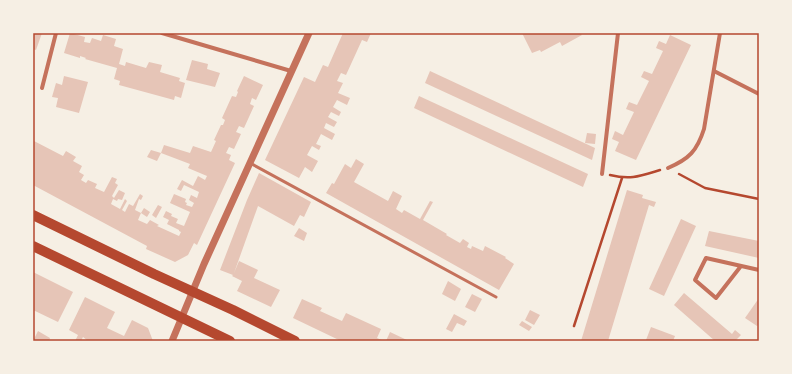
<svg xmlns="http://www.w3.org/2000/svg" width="792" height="374" font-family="Signika,sans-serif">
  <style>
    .building { fill: #e6c5b7 }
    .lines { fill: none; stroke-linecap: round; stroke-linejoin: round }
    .path { stroke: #b5482f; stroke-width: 2.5 }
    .service { stroke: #c5725c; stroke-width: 3 }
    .minor { stroke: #c5725c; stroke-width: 4 }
    .tertiary { stroke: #c5725c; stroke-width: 7 }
    .primary { stroke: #b5482f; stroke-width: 10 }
    .neatline { fill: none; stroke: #b5482f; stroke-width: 1.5 }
  </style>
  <rect width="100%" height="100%" fill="#f6efe4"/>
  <g class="building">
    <polygon points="33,33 42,33 36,50 33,49"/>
    <polygon points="70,33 85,37 84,42 90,43 92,38 101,41 103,35 116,39 114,46 123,49 119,64 125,66 126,62 146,68 149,62 162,65 160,72 180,78 179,81 185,83 181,98 175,96 174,100 119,85 120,81 114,79 117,68 85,59 86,58 80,56 80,58 64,53"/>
    <polygon points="343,33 371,33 367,42 362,40 346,75 341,73 337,81 343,83 338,93 350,98 347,105 337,100 333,107 341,112 339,116 331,112 328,117 337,122 334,127 326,123 324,128 335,134 332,140 321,134 316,144 321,146 319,150 312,146 307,155 318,161 312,172 305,167 299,178 265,160 304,77 315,82 323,65 328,67"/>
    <polygon points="522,33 580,33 582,35 562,46 560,42 541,52 540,50 532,53"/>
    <polygon points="670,35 691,45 636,160 615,151 619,142 612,139 615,131 623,135 634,112 626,109 629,102 637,105 649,81 641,77 644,71 652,74 663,51 656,48 659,41 666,44"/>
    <polygon points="192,60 208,64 207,69 220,73 215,87 186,80"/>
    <polygon points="430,71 595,148 592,160 425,83"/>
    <polygon points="64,76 88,82 79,113 56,107 58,98 52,97 56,83 62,85"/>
    <polygon points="244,76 263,85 256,100 252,98 250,104 254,106 244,128 239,126 236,132 241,134 234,149 229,147 226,153 231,155 229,160 235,163 197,245 194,243 188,255 175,262 146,249 147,246 33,185 33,144 34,141 63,156 66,151 76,157 73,161 82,166 79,172 84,175 81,180 86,183 88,180 97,184 95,188 104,192 112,177 117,179 115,183 118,185 112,196 114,198 119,190 125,193 122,200 118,199 117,201 113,199 111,204 120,209 125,199 127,201 122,210 125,212 129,204 133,206 140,194 143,196 141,200 139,199 135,210 141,213 144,208 150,212 147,217 141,213 138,220 147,224 150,220 159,225 157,226 179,236 181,232 179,231 179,230 167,224 169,220 163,217 166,211 172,214 171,216 178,219 176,223 184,226 190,212 170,203 174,194 186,199 185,202 187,203 186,205 192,207 194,203 189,200 191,195 197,198 199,192 184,185 181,191 177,189 182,180 193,186 198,176 205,180 207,176 188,168 190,164 161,153 164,145 190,153 193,146 211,152 216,141 214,140 221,125 223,125 225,120 222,118 232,96 236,97 238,92 237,91"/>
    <polygon points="419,96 588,174 583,187 414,108"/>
    <polygon points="587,133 596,134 595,144 585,143"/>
    <polygon points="151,150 161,153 157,161 147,157"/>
    <polygon points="356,159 364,164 354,182 388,201 393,191 402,196 396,209 402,213 404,210 420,219 430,201 433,202 423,220 447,234 446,235 460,243 463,239 469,243 467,247 471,249 472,246 483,251 485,246 506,257 505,258 514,264 499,290 326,193 332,183 334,184 345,164 351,168"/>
    <polygon points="259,173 311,202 304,217 300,215 294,226 258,206 234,273 239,261 258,270 254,278 280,290 271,307 237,291 242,281 232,276 233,275 220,270 247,200"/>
    <polygon points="627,190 643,195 642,198 656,202 654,207 649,205 608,341 581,341"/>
    <polygon points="158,205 162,207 156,218 152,215"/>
    <polygon points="681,219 696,226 664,296 649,289"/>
    <polygon points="299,228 307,233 304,241 294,236"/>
    <polygon points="709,231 759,241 759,258 705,246"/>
    <polygon points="33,272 73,292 58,322 33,310"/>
    <polygon points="448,281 461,289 455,301 442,294"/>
    <polygon points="684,293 732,334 735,330 741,335 735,341 715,341 674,305"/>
    <polygon points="472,294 482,299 475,312 465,307"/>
    <polygon points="85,297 115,312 107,328 124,336 132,320 148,328 153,341 88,341 83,337 81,341 75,341 78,335 69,330"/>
    <polygon points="759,298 759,324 757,326 745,318"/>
    <polygon points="302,299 322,308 320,311 342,321 346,313 381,329 377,338 384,341 341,341 293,318"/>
    <polygon points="530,310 540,315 534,325 525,320"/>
    <polygon points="454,314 467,321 464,326 457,323 452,332 446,329"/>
    <polygon points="522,321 532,327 529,331 519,325"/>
    <polygon points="651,327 675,336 673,341 646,340"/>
    <polygon points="38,331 50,338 49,341 33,341"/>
    <polygon points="390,332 409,341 386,341"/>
  </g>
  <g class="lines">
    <g class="path">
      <polyline points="679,174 705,188 759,199"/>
      <path d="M610,175C631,180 640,176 660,170"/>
      <polyline points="574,326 622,178"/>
    </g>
    <polyline class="service" points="250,163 496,297"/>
    <g class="minor">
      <polyline points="162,33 291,71"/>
      <polyline points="714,71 759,94"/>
      <polyline points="42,88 56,33"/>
      <path d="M668,168C689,159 697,151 704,129L720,33"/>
      <polyline points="602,174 618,33"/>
      <polyline points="741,266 716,298 695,280 706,258 759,270"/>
    </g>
    <polyline class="tertiary" points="172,341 204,264 309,33"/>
    <g class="primary">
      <polyline points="33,215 154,274 233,310 295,341"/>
      <polyline points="33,246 230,341"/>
    </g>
  </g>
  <rect width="792" height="374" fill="none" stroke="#f6efe4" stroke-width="68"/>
  <rect x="34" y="34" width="724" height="306" class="neatline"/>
</svg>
